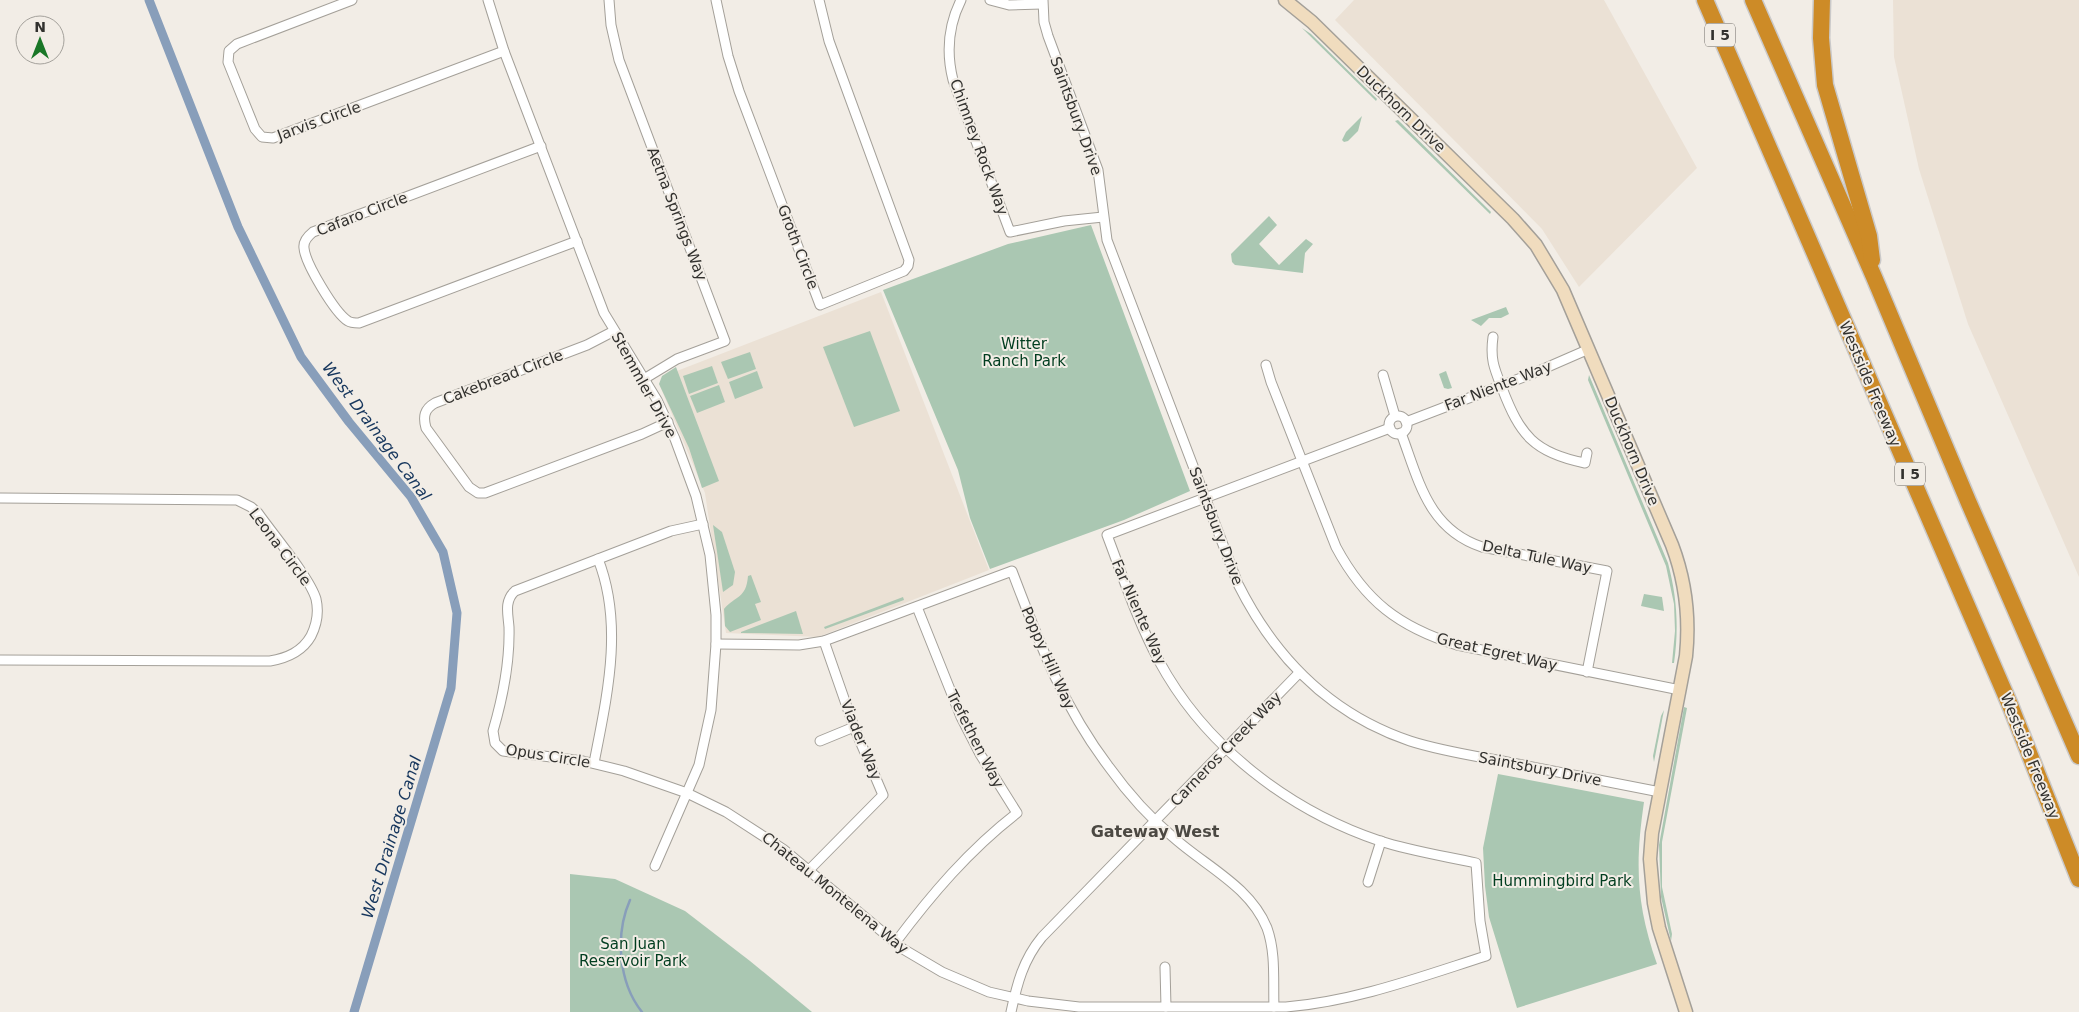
<svg xmlns="http://www.w3.org/2000/svg" width="2079" height="1012" font-family="'DejaVu Sans',sans-serif">
  <style>
    .built { fill: #ebe1d5 }
    .green { fill: #aac7b2 }
    .lines { fill: none; stroke-linecap: round; stroke-linejoin: round }
    .stream { stroke: #889eba; stroke-width: 2.5 }
    .canal { stroke: #889eba; stroke-width: 9 }
    .street-casing { stroke: #a4a099; stroke-width: 11 }
    .secondary-casing { stroke: #a4a099; stroke-width: 15 }
    .highway-casing { stroke: #cac9c9; stroke-width: 19 }
    .street { stroke: #fff; stroke-width: 9 }
    .secondary { stroke: #f0dcbe; stroke-width: 12 }
    .highway { stroke: #cd8b27; stroke-width: 16 }
    .labels { text-anchor: middle; stroke-width: 4; stroke-linejoin: round; paint-order: stroke }
    .shield { fill: #f2ede6; stroke: #6c6965; stroke-width: 1 }
    .shield-label { font-size: 14px; font-weight: bold; fill: #32312e }
    .street-label { font-size: 15px; fill: #32312e; stroke: #f2ede6 }
    .park-label { font-size: 15px; fill: #003d1f; stroke: #f2ede6 }
    .water-label { font-size: 16px; font-style: italic; fill: #16365d; stroke: #f2ede6 }
    .neighbourhood-label { font-size: 16px; font-weight: bold; fill: #4b4842; stroke: #f2ede6 }
  </style>
  <rect width="100%" height="100%" fill="#f2ede6"/>
  <g class="built">
    <polygon points="1354,0 1604,0 1697,168 1579,287 1542,229 1335,20"/>
    <polygon points="1893,0 2079,0 2079,577 1968,324 1919,169 1894,57"/>
    <polygon points="881,292 989,570 818,637 726,633 705,493 660,386 669,374"/>
  </g>
  <g class="green">
    <polygon points="1302,28 1311,34 1377,99 1376,101"/>
    <polygon points="1362,116 1358,131 1348,141 1344,142 1342,140 1346,132"/>
    <polygon points="1398,120 1491,212 1490,214 1395,121"/>
    <polygon points="1269,216 1277,225 1259,244 1279,265 1306,239 1313,244 1305,253 1303,273 1235,265 1232,262 1231,254"/>
    <polygon points="1091,225 1190,491 1124,520 990,569 970,518 958,470 883,290 1008,244"/>
    <polygon points="1506,307 1509,314 1501,318 1489,318 1481,326 1471,320"/>
    <polygon points="870,331 900,411 854,427 823,347"/>
    <polygon points="750,352 756,369 728,379 721,362"/>
    <polygon points="712,366 718,383 689,394 683,376"/>
    <polygon points="676,367 719,481 702,488 689,448 659,384 662,376"/>
    <polygon points="757,371 763,388 735,399 729,382"/>
    <polygon points="1446,371 1452,388 1448,389 1444,388 1439,374"/>
    <path d="M1589,375L1668,563C1677,597 1679,628 1674,663H1672L1675,631L1674,604L1666,566L1588,380Z"/>
    <polygon points="719,385 725,402 697,413 690,396"/>
    <polygon points="713,525 722,532 735,572 733,585 723,592"/>
    <path d="M751,575L761,602L755,604L761,620L730,632L725,626L724,609C736,595 746,599 748,576Z"/>
    <polygon points="1644,594 1662,597 1664,611 1641,606"/>
    <polygon points="903,597 904,600 825,629 824,627"/>
    <polygon points="796,611 803,634 741,633 741,632"/>
    <polygon points="1684,707 1687,708 1662,842 1662,887 1672,934 1671,941 1661,897 1659,845"/>
    <polygon points="1664,710 1654,762 1653,756 1661,716"/>
    <path d="M1498,774L1644,802C1635,864 1636,904 1657,964L1517,1008L1489,917L1485,886L1483,848Z"/>
    <polygon points="570,874 615,879 685,911 750,961 812,1012 570,1012"/>
  </g>
  <g class="lines">
    <path class="stream" d="M630,900C615,934 618,982 642,1012"/>
    <polyline class="canal" points="149,0 238,227 301,357 349,422 411,497 443,552 457,613 451,688 354,1012"/>
    <defs>
      <g id="street">
        <polyline points="352,0 237,44 229,51 228,62 255,129 262,137 273,138 504,51"/>
        <polyline points="488,0 504,51 604,313 657,400 675,439 696,496 710,555 716,615 716,644 711,710 699,765 655,866"/>
        <polyline points="609,0 611,25 619,60 725,341 677,359 644,379"/>
        <polyline points="716,0 728,56 739,91 820,305 904,271 908,266 909,260 829,41 819,0"/>
        <path d="M961,0C948,26 946,52 953,80L1010,232L1064,221L1103,217"/>
        <polyline points="990,0 1009,5 1042,4"/>
        <path d="M1043,0L1044,22L1048,36L1098,170L1107,240L1238,584C1275,658 1330,714 1410,741C1441,751 1475,756 1507,762C1558,772 1609,782 1660,792"/>
        <path d="M541,146L313,232C308,236 303,241 304,248C305,263 335,313 348,321C351,323 355,323 359,323L577,241"/>
        <path d="M614,331L587,345L435,403C424,409 423,417 426,428L469,487L478,493H485L642,434L668,422"/>
        <path d="M1493,337C1490,359 1494,368 1502,388C1520,435 1534,453 1585,463L1587,453"/>
        <path d="M1266,365L1271,382L1336,547C1365,601 1399,627 1457,645L1680,690"/>
        <polyline points="1383,375 1395,416"/>
        <circle cx="1398" cy="425" r="9"/>
        <polyline points="1406,422 1534,373 1589,349"/>
        <path d="M1401,433C1419,481 1428,529 1482,547L1607,571L1587,672"/>
        <path d="M0,498L237,500L251,507L258,513C272,533 310,578 316,599C319,612 317,624 311,636C302,652 287,658 270,661L0,660"/>
        <path d="M703,524L671,531L515,591C504,601 508,614 509,627C510,663 503,697 493,731L495,743L503,751L583,761L624,771L687,793L726,812L783,849L903,949L942,972L989,992L1028,1001L1079,1007H1286C1356,1001 1420,977 1486,956L1480,921L1476,863C1444,856 1411,851 1380,841C1288,810 1205,746 1159,661C1137,620 1123,577 1107,535L1390,428"/>
        <path d="M716,644L799,645L824,641L1012,571C1039,642 1062,705 1109,767C1127,792 1149,817 1173,837C1205,866 1250,886 1267,928C1276,953 1273,981 1274,1007"/>
        <polyline points="820,741 854,727"/>
        <path d="M594,763C607,696 624,625 598,559"/>
        <polyline points="809,870 883,795 854,727 824,641"/>
        <polyline points="1368,882 1381,841"/>
        <path d="M895,943C931,895 969,850 1017,813L980,754L961,717L917,607"/>
        <polyline points="1165,967 1166,1007"/>
        <path d="M1011,1012C1017,984 1023,960 1042,937L1299,673"/>
      </g>
      <path id="secondary" d="M1285,0L1312,22L1513,219L1536,245L1563,290L1672,545C1686,582 1690,617 1686,656L1652,833L1650,859L1654,903L1659,928L1686,1012"/>
      <g id="highway">
        <polyline points="1705,0 2010,705 2079,879"/>
        <polyline points="1753,0 1874,277 1968,501 2079,756"/>
        <polyline points="1822,0 1821,38 1825,85 1869,236 1872,260"/>
      </g>
    </defs>
    <use href="#street" class="street-casing"/>
    <use href="#secondary" class="secondary-casing"/>
    <use href="#highway" class="highway-casing"/>
    <use href="#street" class="street"/>
    <use href="#secondary" class="secondary"/>
    <use href="#highway" class="highway"/>
  </g>
  <g class="labels">
    <g class="shield">
      <rect x="1705" y="23.5" width="30" height="23" rx="4"/>
      <rect x="1895" y="462.5" width="30" height="23" rx="4"/>
    </g>
    <g class="shield-label">
      <text x="1720" y="40">I 5</text>
      <text x="1910" y="479">I 5</text>
    </g>
    <g class="street-label">
      <text transform="translate(1401 109) rotate(44)" y="5">Duckhorn Drive</text>
      <text transform="translate(1076 116) rotate(70)" y="5">Saintsbury Drive</text>
      <text transform="translate(319 121) rotate(-20)" y="5">Jarvis Circle</text>
      <text transform="translate(979 147) rotate(70)" y="5">Chimney Rock Way</text>
      <text transform="translate(362 214) rotate(-21)" y="5">Cafaro Circle</text>
      <text transform="translate(677 214) rotate(69)" y="5">Aetna Springs Way</text>
      <text transform="translate(798 247) rotate(69)" y="5">Groth Circle</text>
      <text transform="translate(503 377) rotate(-21)" y="5">Cakebread Circle</text>
      <text transform="translate(1870 384) rotate(67)" y="5">Westside Freeway</text>
      <text transform="translate(644 385) rotate(61)" y="5">Stemmler Drive</text>
      <text transform="translate(1498 386) rotate(-21)" y="5">Far Niente Way</text>
      <text transform="translate(1632 451) rotate(67)" y="5">Duckhorn Drive</text>
      <text transform="translate(1216 526) rotate(69)" y="5">Saintsbury Drive</text>
      <text transform="translate(280 547) rotate(53)" y="5">Leona Circle</text>
      <text transform="translate(1537 557) rotate(12)" y="5">Delta Tule Way</text>
      <text transform="translate(1139 612) rotate(66)" y="5">Far Niente Way</text>
      <text transform="translate(1497 652) rotate(13)" y="5">Great Egret Way</text>
      <text transform="translate(1048 658) rotate(66)" y="5">Poppy Hill Way</text>
      <text transform="translate(975 739) rotate(63)" y="5">Trefethen Way</text>
      <text transform="translate(861 740) rotate(68)" y="5">Viader Way</text>
      <text transform="translate(1226 749) rotate(-46)" y="5">Carneros Creek Way</text>
      <text transform="translate(548 756) rotate(9)" y="5">Opus Circle</text>
      <text transform="translate(2030 756) rotate(68)" y="5">Westside Freeway</text>
      <text transform="translate(1540 769) rotate(11)" y="5">Saintsbury Drive</text>
      <text transform="translate(835 893) rotate(39)" y="5">Chateau Montelena Way</text>
    </g>
    <g class="park-label">
      <text x="1024" y="349">Witter<tspan x="1024" dy="17">Ranch Park</tspan></text>
      <text x="1562" y="886">Hummingbird Park</text>
      <text x="633" y="949">San Juan<tspan x="633" dy="17">Reservoir Park</tspan></text>
    </g>
    <g class="water-label">
      <text transform="translate(377 431) rotate(53)" y="6">West Drainage Canal</text>
      <text transform="translate(391 837) rotate(-73)" y="6">West Drainage Canal</text>
    </g>
    <g class="neighbourhood-label">
      <text x="1155" y="837">Gateway West</text>
    </g>
  </g>
  <g transform="translate(40 40)"><circle r="24" fill="#f2ede6" stroke="#a5a29c"/>
  <path d="M0-4L9 19L0 12L-9 19Z" fill="#197727"/>
  <text y="-8" font-size="14" font-weight="bold" text-anchor="middle" fill="#32312e">N</text>
  </g>
</svg>
